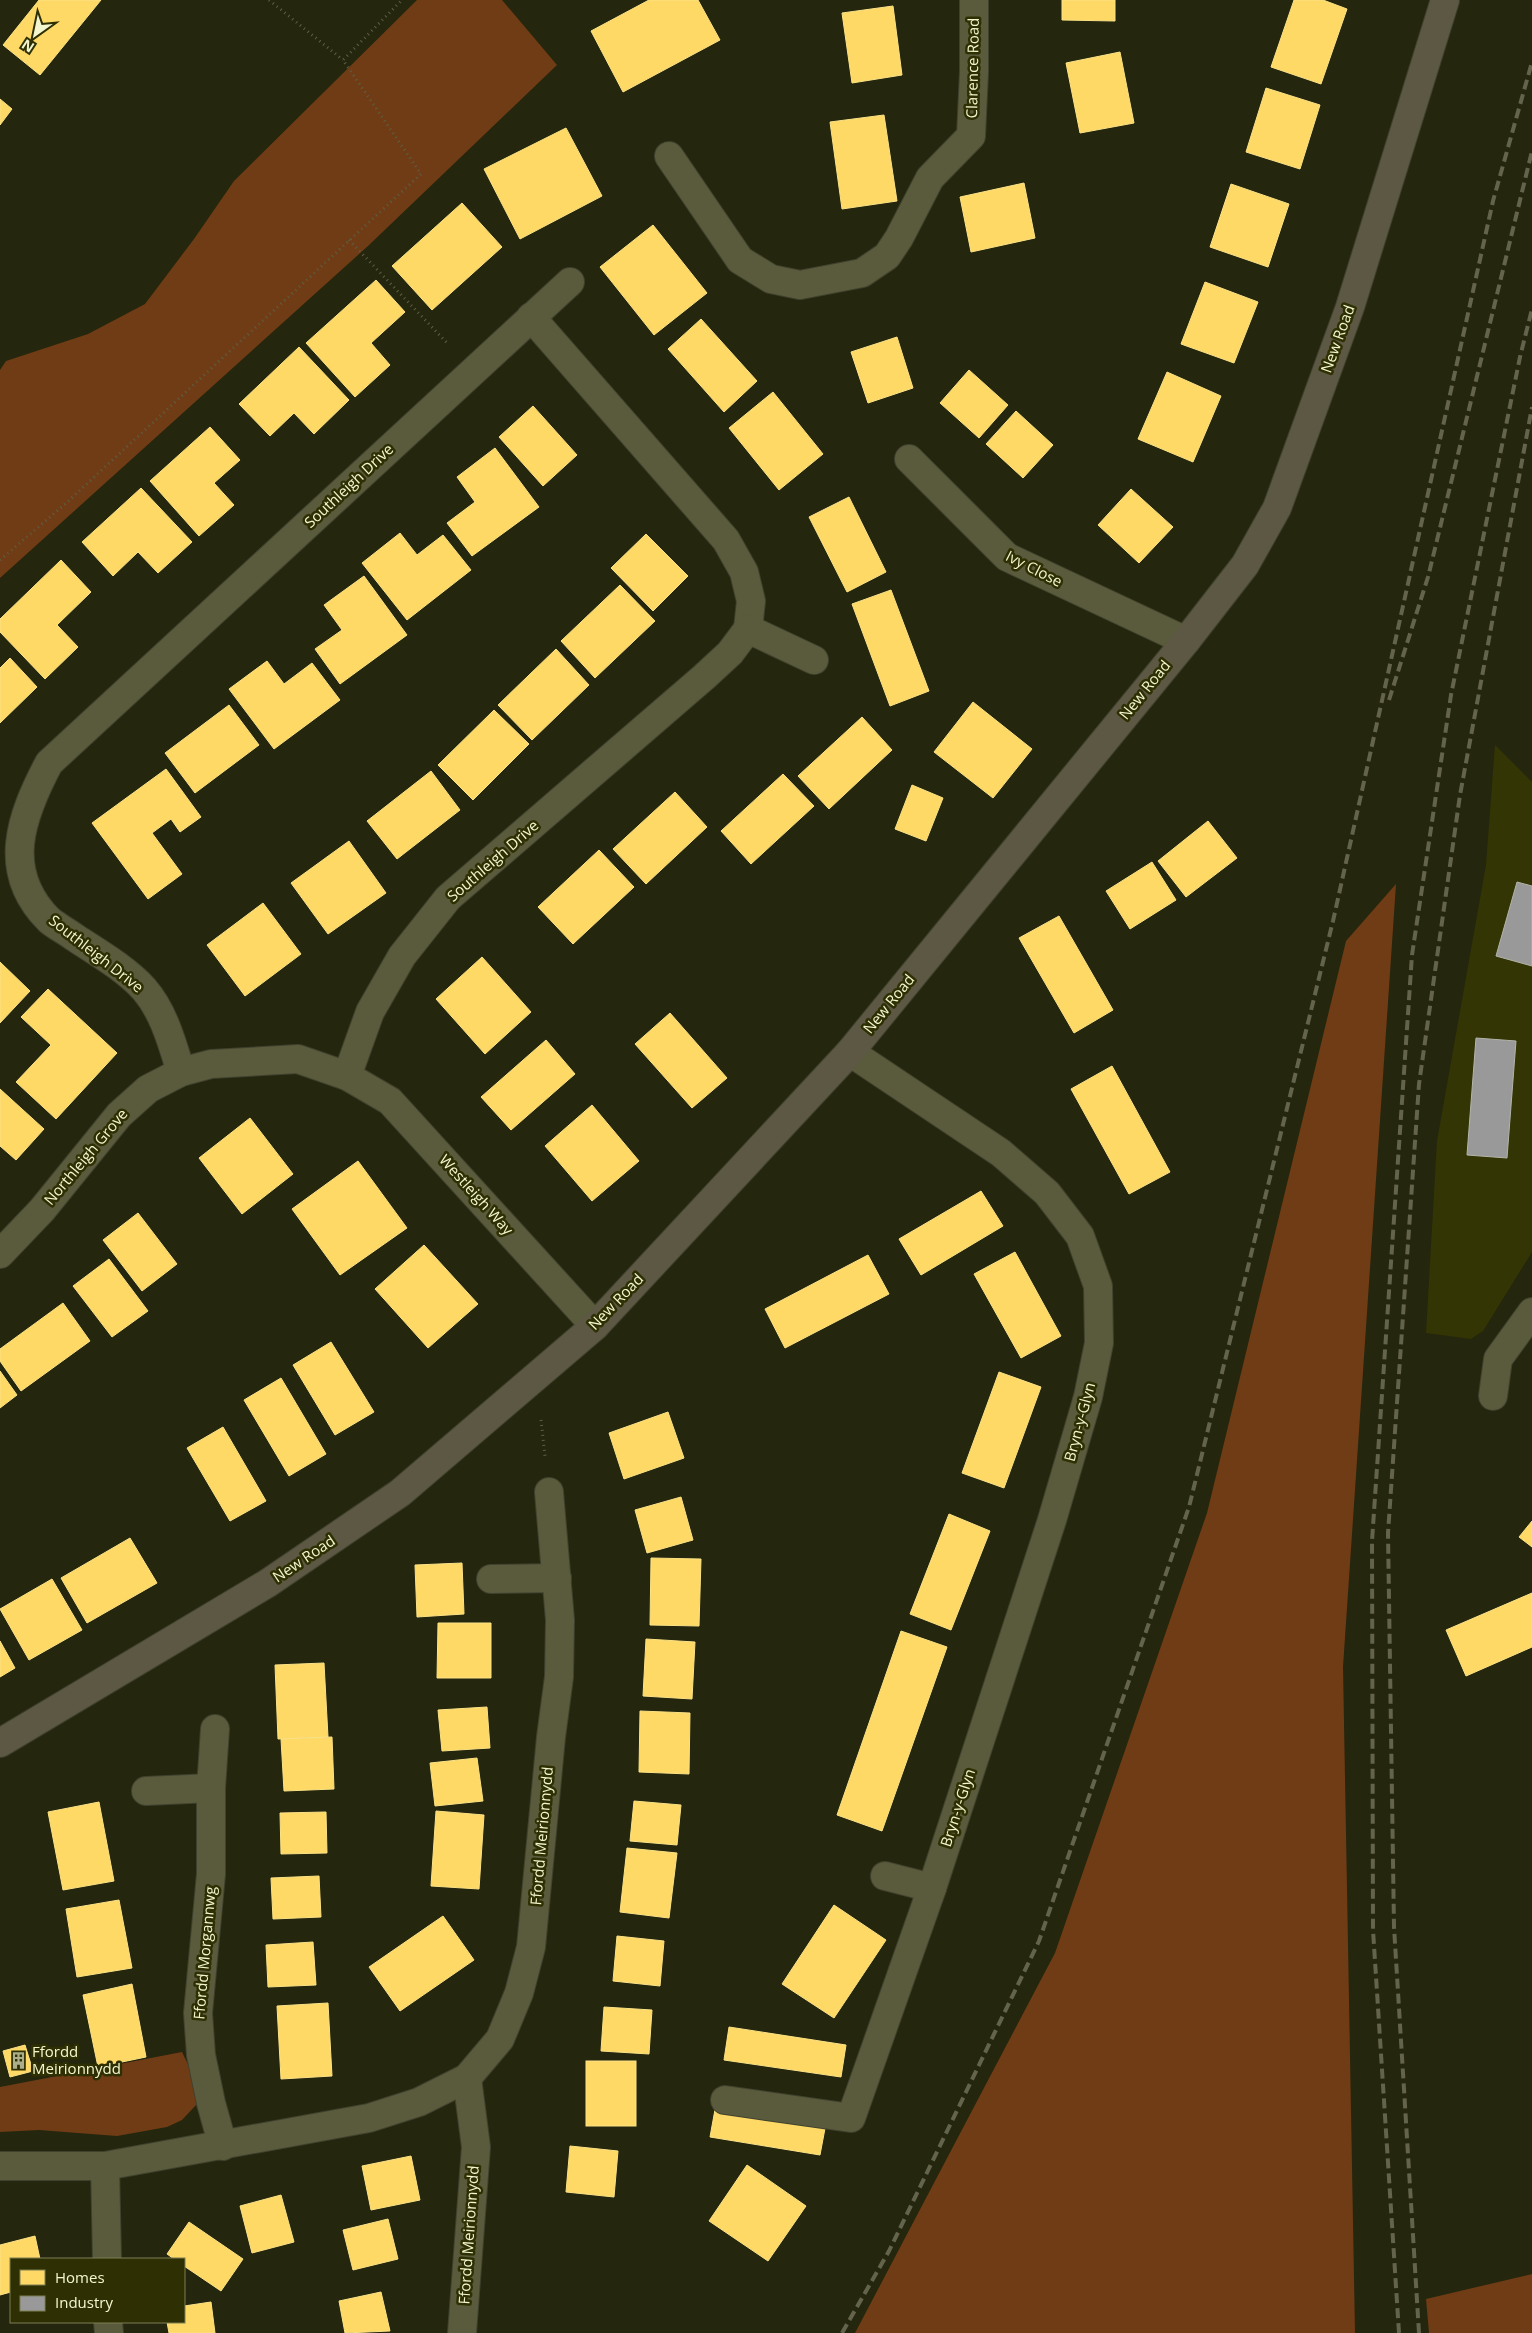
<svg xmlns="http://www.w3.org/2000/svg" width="1532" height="2333" font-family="'Open Sans',sans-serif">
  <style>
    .built { fill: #333504 }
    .green { fill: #6f3c15 }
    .homes { fill: #ffd966; stroke: #fbe285 }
    .industry { fill: #999; stroke: #b4b5a9 }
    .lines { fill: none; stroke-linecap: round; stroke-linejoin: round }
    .minor-casing { stroke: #40422e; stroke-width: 30 }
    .major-casing { stroke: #40422e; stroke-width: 30 }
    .path { stroke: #5e5f46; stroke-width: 3; stroke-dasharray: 1 4; stroke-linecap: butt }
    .minor { stroke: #5a5b3c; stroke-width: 28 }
    .major { stroke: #5d5844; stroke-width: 28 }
    .rail { stroke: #63644b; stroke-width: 4; stroke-dasharray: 10 5; stroke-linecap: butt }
    .labels { text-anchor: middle; stroke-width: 5; stroke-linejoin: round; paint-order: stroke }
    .street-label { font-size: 15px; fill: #f3f6ce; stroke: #2e3003 }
    .poi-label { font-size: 15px; fill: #f3f6ce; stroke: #2e3003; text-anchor: start }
  </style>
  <rect width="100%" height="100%" fill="#25260e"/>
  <polygon class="built" points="1495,745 1532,782 1532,1252 1483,1331 1471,1339 1426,1333 1437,1141 1486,865"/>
  <g class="green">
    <polygon points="417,0 502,0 557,65 368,246 0,578 0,370 6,361 88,334 145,304 194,239 234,181"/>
    <polygon points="1396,884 1343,1667 1355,2333 855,2333 1055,1953 1207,1513 1346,941"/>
    <polygon points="182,2052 200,2089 197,2104 182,2120 167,2127 117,2136 39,2130 0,2132 0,2087"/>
    <polygon points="1532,2274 1532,2333 1429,2333 1426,2299"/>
  </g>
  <g class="homes">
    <polygon points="39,0 101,0 40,75 3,45"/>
    <polygon points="649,0 698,0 720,40 623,92 591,31"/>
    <polygon points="1062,0 1115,0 1115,21 1062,20"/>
    <polygon points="1294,0 1323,0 1347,9 1321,84 1271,67"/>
    <polygon points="893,6 902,75 852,83 842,13"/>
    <polygon points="1120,52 1134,123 1080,133 1066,63"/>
    <polygon points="1266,88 1320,105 1300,169 1246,152"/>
    <polygon points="0,99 12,109 0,125"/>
    <polygon points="884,115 897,201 842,209 830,122"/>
    <polygon points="566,128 602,196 520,239 484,169"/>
    <polygon points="1024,183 1035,238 971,252 960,197"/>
    <polygon points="1231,184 1289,204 1268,267 1210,247"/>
    <polygon points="462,203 502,247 432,310 392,266"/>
    <polygon points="653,225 707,293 654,335 600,267"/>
    <polygon points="376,280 405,312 371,343 390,365 355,397 306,343"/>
    <polygon points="1205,282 1258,302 1234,363 1181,344"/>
    <polygon points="701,319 757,381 724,412 668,349"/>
    <polygon points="897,337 913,388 868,403 851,352"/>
    <polygon points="299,347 349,400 314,434 294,413 270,436 239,404"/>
    <polygon points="969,370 1008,405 979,438 940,403"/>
    <polygon points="1167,372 1221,396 1193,462 1138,439"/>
    <polygon points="773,392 823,454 779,490 729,428"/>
    <polygon points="533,406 577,455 543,486 499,437"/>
    <polygon points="1016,411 1053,445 1023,478 986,444"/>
    <polygon points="210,427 240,460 214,483 234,505 199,536 150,481"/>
    <polygon points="495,448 539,507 472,556 447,523 475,502 457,477"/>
    <polygon points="141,488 192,542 158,573 138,552 113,576 82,542"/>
    <polygon points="1131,489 1173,527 1139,563 1098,525"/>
    <polygon points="849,497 886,572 847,592 809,517"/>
    <polygon points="400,533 417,555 443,535 471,570 407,620 362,563"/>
    <polygon points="646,534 688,576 653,611 611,568"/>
    <polygon points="61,560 91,592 57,625 78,647 45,679 0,632 0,619"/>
    <polygon points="364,576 407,635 340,684 315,649 342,630 324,605"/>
    <polygon points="620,585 655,621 595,678 561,641"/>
    <polygon points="891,590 929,691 890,706 852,604"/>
    <polygon points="556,649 589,685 532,740 498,705"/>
    <polygon points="10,658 37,687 0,723 0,668"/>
    <polygon points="267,661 284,684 312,663 340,700 274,749 229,689"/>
    <polygon points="973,702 1032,749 993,798 934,752"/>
    <polygon points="229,705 259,745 195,793 165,753"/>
    <polygon points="494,710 529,744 473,800 438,765"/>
    <polygon points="862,717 892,750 829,809 798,776"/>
    <polygon points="166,769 201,817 180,832 171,819 152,833 182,874 148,899 92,823"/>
    <polygon points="431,771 460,810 397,859 367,821"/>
    <polygon points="783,774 814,806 751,864 721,831"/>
    <polygon points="912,785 943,798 926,841 895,829"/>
    <polygon points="675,792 707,827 646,884 613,849"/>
    <polygon points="1208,821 1237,858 1186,897 1158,861"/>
    <polygon points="349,841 386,893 328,934 291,883"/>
    <polygon points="599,850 634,887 573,944 538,907"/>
    <polygon points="1152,862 1176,900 1130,929 1106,891"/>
    <polygon points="263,903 301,954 245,996 207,945"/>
    <polygon points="1059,916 1113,1010 1074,1033 1019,938"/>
    <polygon points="482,957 531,1012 485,1054 436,999"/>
    <polygon points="0,962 30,991 0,1023"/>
    <polygon points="48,989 117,1053 56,1119 16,1082 51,1045 21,1017"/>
    <polygon points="670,1013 727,1078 692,1108 635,1044"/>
    <polygon points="546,1040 575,1074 511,1130 481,1097"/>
    <polygon points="1112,1066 1170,1172 1129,1194 1071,1089"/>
    <polygon points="0,1089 44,1129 16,1160 0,1146"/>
    <polygon points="592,1105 639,1161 592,1201 545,1146"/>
    <polygon points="250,1118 293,1174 242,1214 199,1158"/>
    <polygon points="358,1161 407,1228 340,1275 292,1209"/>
    <polygon points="981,1191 1003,1226 921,1275 899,1239"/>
    <polygon points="138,1213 177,1264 142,1291 103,1240"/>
    <polygon points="424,1245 478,1304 428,1348 375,1289"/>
    <polygon points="1015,1252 1061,1336 1021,1358 974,1274"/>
    <polygon points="868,1255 889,1294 785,1348 765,1309"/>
    <polygon points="109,1259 148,1311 112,1337 73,1286"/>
    <polygon points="63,1303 90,1341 21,1391 0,1361 0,1349"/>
    <polygon points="331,1342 374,1412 335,1435 293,1365"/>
    <polygon points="0,1371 17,1395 0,1408"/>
    <polygon points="999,1372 1041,1387 1004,1488 962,1473"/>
    <polygon points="281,1378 326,1454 289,1476 244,1400"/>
    <polygon points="668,1412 684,1458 624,1479 609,1433"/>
    <polygon points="223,1427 266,1501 230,1521 187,1448"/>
    <polygon points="681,1497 693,1540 647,1553 635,1510"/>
    <polygon points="949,1514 990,1531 951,1630 910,1614"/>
    <polygon points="1532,1521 1532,1547 1519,1537"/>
    <polygon points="130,1538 157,1583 87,1623 61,1578"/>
    <polygon points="651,1558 701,1559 699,1626 650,1625"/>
    <polygon points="462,1563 464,1614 417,1617 415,1565"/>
    <polygon points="52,1579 82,1630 29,1660 0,1609"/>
    <polygon points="1532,1593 1532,1647 1466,1676 1446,1630"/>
    <polygon points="438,1623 491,1623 491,1678 437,1678"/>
    <polygon points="901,1631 947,1647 882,1831 837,1815"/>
    <polygon points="646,1639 695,1642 692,1699 643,1696"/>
    <polygon points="0,1641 15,1668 0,1677"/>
    <polygon points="324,1663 328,1737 278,1739 275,1665"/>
    <polygon points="487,1707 490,1748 442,1751 438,1710"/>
    <polygon points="640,1711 690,1713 689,1774 639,1772"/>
    <polygon points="332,1737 334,1789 284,1791 281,1739"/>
    <polygon points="477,1758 483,1801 435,1806 430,1763"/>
    <polygon points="634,1801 681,1805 677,1845 630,1841"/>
    <polygon points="99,1802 114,1881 63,1890 48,1812"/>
    <polygon points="436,1811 484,1815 479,1889 431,1886"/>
    <polygon points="326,1812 327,1853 281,1854 280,1813"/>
    <polygon points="627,1848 677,1853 669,1918 620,1912"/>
    <polygon points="319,1876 321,1917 273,1919 271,1878"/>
    <polygon points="119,1900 132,1968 77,1977 66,1909"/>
    <polygon points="834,1905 886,1940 834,2018 782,1984"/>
    <polygon points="443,1916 474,1960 400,2011 369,1967"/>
    <polygon points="617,1936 664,1941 660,1986 613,1981"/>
    <polygon points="313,1942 316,1985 268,1987 266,1945"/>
    <polygon points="132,1984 146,2057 98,2067 83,1995"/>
    <polygon points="328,2003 332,2076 281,2079 277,2006"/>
    <polygon points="604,2007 652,2010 649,2054 601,2051"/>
    <polygon points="729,2027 846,2045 841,2077 724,2060"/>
    <polygon points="25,2045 33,2071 10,2077 3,2051"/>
    <rect x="586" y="2061" width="50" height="65"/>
    <polygon points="716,2104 826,2123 820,2155 710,2137"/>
    <polygon points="570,2146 618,2151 614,2197 566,2192"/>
    <polygon points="411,2156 420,2200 371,2210 362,2166"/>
    <polygon points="747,2165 806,2206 768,2261 709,2221"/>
    <polygon points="281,2195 294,2242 252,2253 240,2206"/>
    <polygon points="388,2219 398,2259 353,2270 343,2230"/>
    <polygon points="189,2222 243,2259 221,2291 184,2266 184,2259 174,2259 167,2254"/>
    <polygon points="35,2236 40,2259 11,2259 11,2292 0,2295 0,2245"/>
    <polygon points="381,2292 390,2331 345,2333 339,2301"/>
    <polygon points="211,2302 215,2333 169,2333 167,2322 184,2322 184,2306"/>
  </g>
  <g class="industry">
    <polygon points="1517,882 1532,886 1532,966 1496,956"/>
    <polygon points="1476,1038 1516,1041 1507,1158 1467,1155"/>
  </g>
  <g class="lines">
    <defs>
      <g id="minor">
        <polyline points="669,156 740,260 771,279 800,285 862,273 887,256 899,238 930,178 971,136 974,72 974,0"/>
        <polyline points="531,317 726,540 744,572 751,601 748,629 814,660"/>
        <polyline points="909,459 1007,557 1186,641"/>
        <path d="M181,1072C172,1043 164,1012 144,989C126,969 97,952 74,937C66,931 56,926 49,920C0,871 21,816 49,763L570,282"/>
        <polyline points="347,1076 370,1012 402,956 448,898 704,677 730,653 748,629"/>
        <polyline points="0,1254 42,1210 119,1115 148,1089 181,1072 211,1064 298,1059 347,1076 390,1101 595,1326"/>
        <polyline points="1493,1396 1498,1359 1532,1312"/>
        <polyline points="491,1579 557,1578"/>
        <polyline points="215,1729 211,1788 211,1874 198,2013 201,2055 211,2103 223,2146"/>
        <polyline points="146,1791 211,1788"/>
        <polyline points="885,1876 932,1888"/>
        <polyline points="725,2100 851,2118 932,1888 1052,1520 1088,1397 1099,1343 1098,1286 1080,1236 1047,1193 1001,1153 850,1052"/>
        <polyline points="0,2166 105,2166 369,2118 419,2102 467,2078 500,2039 519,1993 531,1947 551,1737 559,1677 560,1620 549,1492"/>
        <polyline points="105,2166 107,2259"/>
        <polyline points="108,2322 109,2333"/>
        <polyline points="462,2333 476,2147 467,2078"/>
      </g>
      <polyline id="major" points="0,1743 268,1583 400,1493 595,1326 850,1052 1186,641 1245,565 1277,508 1350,307 1445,0"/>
    </defs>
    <use href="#minor" class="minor-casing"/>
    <use href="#major" class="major-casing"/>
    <g class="path">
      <polyline points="269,0 343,60"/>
      <polyline points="349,240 449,345"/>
      <polyline points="0,560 64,505 421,174 343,60 402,0"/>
      <polyline points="541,1420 545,1456"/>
    </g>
    <use href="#minor" class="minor"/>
    <use href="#major" class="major"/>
    <g class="rail">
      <polyline points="1389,700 1428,577 1532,151"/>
      <polyline points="842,2333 889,2251 1039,1941 1189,1507 1333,921 1493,201 1532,62"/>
      <polyline points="1399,2333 1373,1930 1372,1541 1412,955 1451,695 1520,357 1532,309"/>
      <polyline points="1419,2333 1394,1927 1388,1533 1419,1084 1460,795 1532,407"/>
    </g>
  </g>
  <defs>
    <symbol id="building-bare" viewBox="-9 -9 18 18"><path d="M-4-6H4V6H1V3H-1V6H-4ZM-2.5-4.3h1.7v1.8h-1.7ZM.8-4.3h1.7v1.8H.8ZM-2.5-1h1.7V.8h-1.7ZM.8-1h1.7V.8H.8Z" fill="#abad8b" stroke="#2e3003" stroke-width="2.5" paint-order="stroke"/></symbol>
  </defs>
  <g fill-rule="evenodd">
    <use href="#building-bare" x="6" y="2048" width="25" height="25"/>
  </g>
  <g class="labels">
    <g class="street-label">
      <text transform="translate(973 68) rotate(-89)" y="5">Clarence Road</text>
      <text transform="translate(1338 339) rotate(-70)" y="5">New Road</text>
      <text transform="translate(349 486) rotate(-43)" y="5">Southleigh Drive</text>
      <text transform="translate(1034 569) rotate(27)" y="5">Ivy Close</text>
      <text transform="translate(1145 690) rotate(-51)" y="5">New Road</text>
      <text transform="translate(493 861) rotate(-41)" y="5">Southleigh Drive</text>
      <text transform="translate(96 954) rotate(38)" y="5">Southleigh Drive</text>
      <text transform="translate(889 1004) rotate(-51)" y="5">New Road</text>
      <text transform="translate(86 1157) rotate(-50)" y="5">Northleigh Grove</text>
      <text transform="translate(476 1195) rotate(48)" y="5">Westleigh Way</text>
      <text transform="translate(616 1302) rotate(-46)" y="5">New Road</text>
      <text transform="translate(1080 1422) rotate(-75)" y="5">Bryn-y-Glyn</text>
      <text transform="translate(304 1559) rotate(-34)" y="5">New Road</text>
      <text transform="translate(958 1808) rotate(-72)" y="5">Bryn-y-Glyn</text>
      <text transform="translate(542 1836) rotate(-85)" y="5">Ffordd Meirionnydd</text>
      <text transform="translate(205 1953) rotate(-85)" y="5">Ffordd Morgannwg</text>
      <text transform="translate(469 2235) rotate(-86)" y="5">Ffordd Meirionnydd</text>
    </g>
    <g class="poi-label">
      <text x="32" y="2057">Ffordd<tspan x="32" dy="17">Meirionnydd</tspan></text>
    </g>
  </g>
  <rect x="10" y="2258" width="175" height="65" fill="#2e3003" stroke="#7d7f54"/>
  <rect x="20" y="2270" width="25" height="15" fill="#ffd966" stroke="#7d7f54"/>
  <text x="55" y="2283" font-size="15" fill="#f3f6ce">Homes</text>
  <rect x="20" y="2296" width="25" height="15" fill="#999999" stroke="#7d7f54"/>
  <text x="55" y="2308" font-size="15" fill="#f3f6ce">Industry</text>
  <g transform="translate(35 35) rotate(213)" stroke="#2e3003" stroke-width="4" paint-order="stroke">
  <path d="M0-4L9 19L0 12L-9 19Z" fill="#f3f6ce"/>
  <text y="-8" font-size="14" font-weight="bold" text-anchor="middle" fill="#f3f6ce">N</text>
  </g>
</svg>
